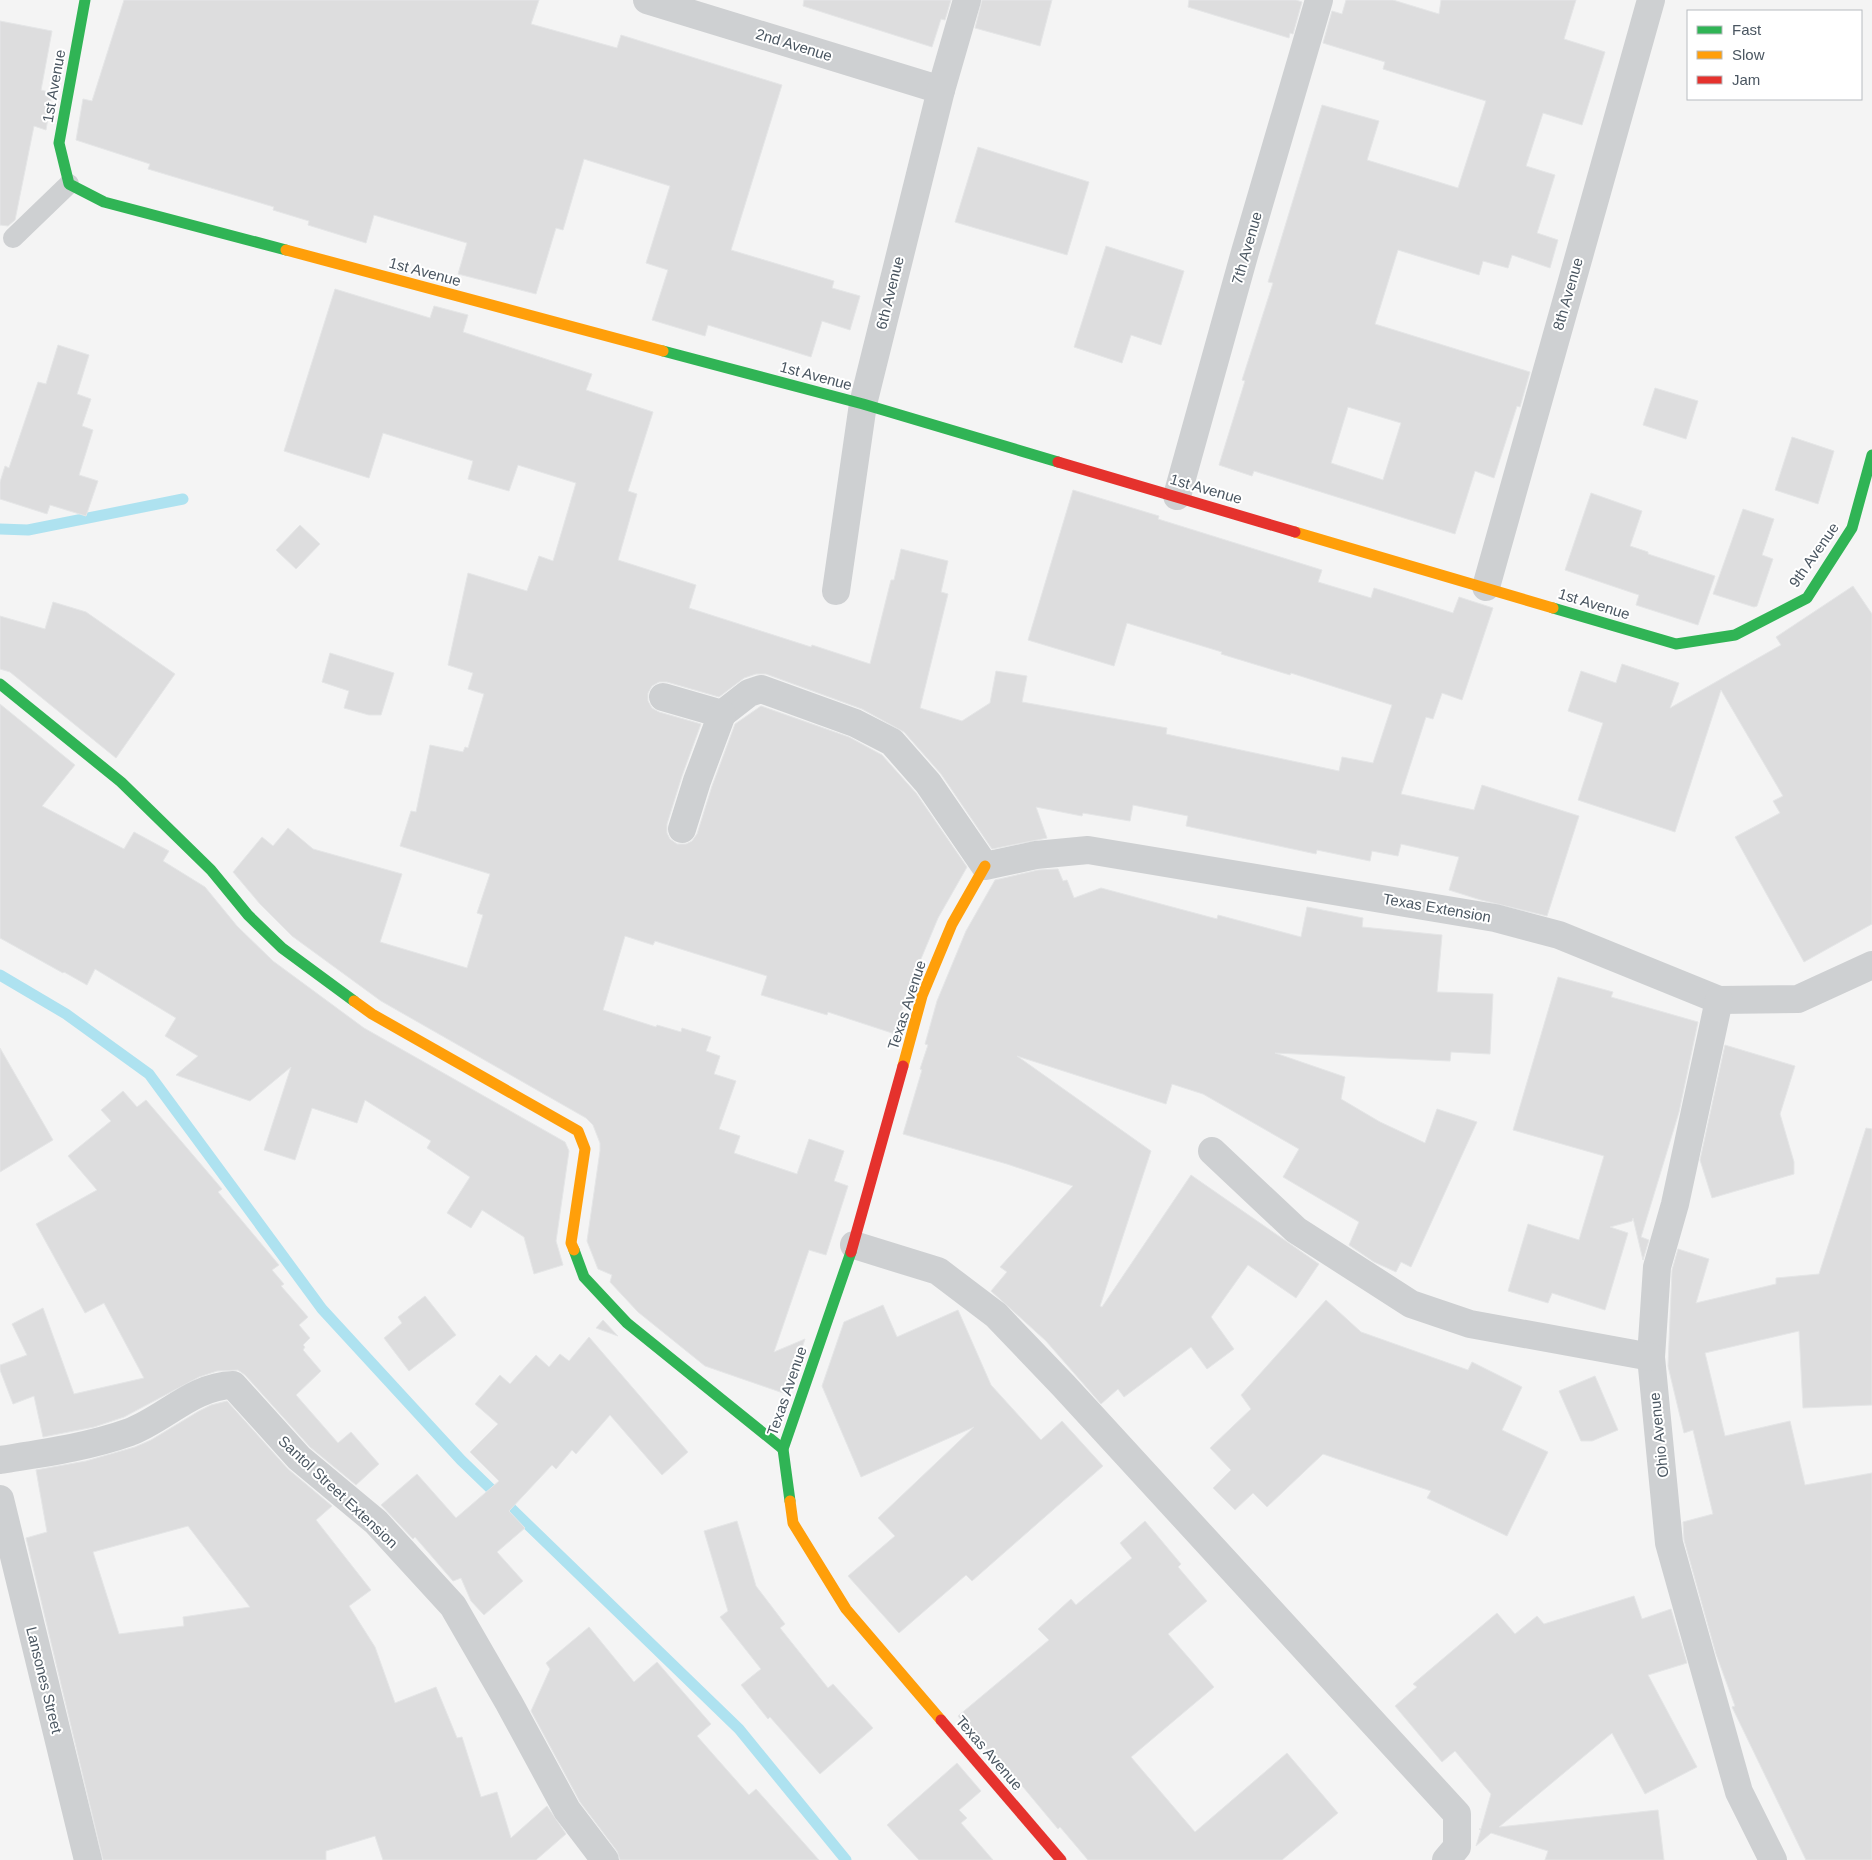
<svg xmlns="http://www.w3.org/2000/svg" width="1872" height="1860" font-family="Helvetica,sans-serif">
  <style>
    .lines { fill: none; stroke-linecap: round; stroke-linejoin: round }
    .stream { stroke: #aee2f0; stroke-width: 11 }
    .building { fill: #ddddde; stroke: #e5e6e7; fill-rule: evenodd }
    .lane { stroke: #ced0d2; stroke-width: 20 }
    .street { stroke: #ced0d2; stroke-width: 28 }
    .fast { stroke: #30b455; stroke-width: 11 }
    .slow { stroke: #ff9f0a; stroke-width: 11 }
    .jam { stroke: #e5322d; stroke-width: 11 }
    .labels { text-anchor: middle; stroke-width: 4; stroke-linejoin: round; paint-order: stroke }
    .street-label { font-size: 15px; fill: #4a5661; stroke: #fff }
  </style>
  <rect width="100%" height="100%" fill="#f4f4f4"/>
  <g class="lines">
    <g class="stream">
      <polyline points="0,529 28,530 183,499"/>
      <polyline points="0,975 66,1014 149,1074 322,1309 461,1460 739,1729 846,1860"/>
    </g>
  </g>
  <g class="building">
    <polygon points="124,0 539,0 531,24 617,48 621,35 782,85 731,250 834,281 832,288 860,296 850,330 822,321 811,357 708,325 705,336 652,320 668,270 646,263 670,186 584,159 563,230 556,228 536,294 458,274 467,243 374,215 366,243 308,225 309,221 273,210 274,207 148,169 150,164 76,140 83,99 92,101"/>
    <polygon points="804,0 951,0 945,20 941,19 932,47 803,6"/>
    <polygon points="982,0 1052,0 1040,46 975,28"/>
    <polygon points="1189,0 1296,0 1302,2 1293,34 1290,33 1289,38 1188,7"/>
    <path d="M1346,0H1393L1439,14L1441,0H1576L1564,39L1605,52L1582,125L1543,113L1526,166L1555,175L1537,233L1558,240L1550,268L1512,255L1508,268L1483,261L1479,275L1398,250L1375,324L1530,372L1520,407L1517,406L1494,478L1475,471L1455,534L1254,471L1252,476L1219,465L1245,381L1242,380L1273,283L1268,282L1322,105L1379,121L1367,160L1458,188L1486,101L1383,69L1385,62L1323,43L1332,11L1342,14ZM1348,407L1401,423L1383,480L1331,463Z"/>
    <polygon points="0,21 52,31 41,90 52,93 46,130 34,126 15,220 8,226 0,225"/>
    <polygon points="978,147 1089,182 1067,255 955,222"/>
    <polygon points="1106,246 1184,271 1161,345 1131,335 1122,363 1074,347"/>
    <polygon points="335,289 430,318 434,306 468,315 463,332 592,374 586,390 653,412 628,491 637,494 618,560 696,585 689,608 811,647 812,645 870,664 891,580 894,580 901,549 948,561 941,592 948,594 920,708 962,721 990,703 996,671 1027,676 1022,702 1167,728 1166,734 1339,771 1342,757 1373,763 1392,705 1291,673 1290,675 1221,654 1222,652 1127,623 1114,666 1028,640 1073,490 1159,516 1158,519 1322,570 1318,582 1371,598 1374,588 1453,613 1459,597 1493,608 1462,700 1442,693 1433,719 1426,717 1401,794 1474,810 1482,785 1579,816 1547,916 1481,900 1449,890 1459,857 1401,844 1398,856 1372,851 1370,861 1317,850 1316,854 1186,826 1188,816 1133,805 1130,821 1083,813 1082,816 1036,807 1047,838 992,849 941,774 904,732 862,709 766,674 756,674 744,678 719,697 667,682 659,682 652,686 648,693 648,701 652,708 659,712 701,724 682,776 667,824 667,833 670,839 677,844 686,844 692,841 697,834 712,786 735,724 761,706 849,737 882,755 916,793 967,867 938,918 908,990 895,1034 828,1012 827,1015 761,995 767,976 655,941 653,945 625,936 603,1010 656,1027 657,1025 681,1032 682,1028 711,1037 706,1051 720,1056 714,1074 736,1081 719,1129 740,1136 734,1153 797,1174 809,1139 844,1151 834,1181 848,1186 826,1255 809,1250 774,1352 805,1339 786,1394 705,1366 638,1312 610,1282 612,1275 598,1269 587,1241 600,1151 600,1143 593,1125 586,1118 381,1001 292,936 260,904 233,872 262,837 273,846 288,828 313,849 402,874 380,942 467,968 483,915 477,913 490,874 400,846 411,811 416,812 430,745 463,752 465,747 468,748 484,694 468,689 473,673 448,665 468,573 527,591 539,556 553,561 576,483 518,465 509,491 468,479 473,461 383,433 369,478 284,451"/>
    <polygon points="58,345 89,355 77,394 91,399 82,426 93,430 79,475 98,481 86,516 50,505 47,514 0,499 0,482 5,466 9,468 38,382 46,384"/>
    <polygon points="1655,388 1698,401 1686,439 1643,425"/>
    <polygon points="1792,437 1834,451 1818,504 1775,490"/>
    <polygon points="1591,493 1642,511 1630,546 1648,552 1648,554 1715,576 1698,625 1636,605 1639,595 1565,570"/>
    <polygon points="1743,509 1774,519 1762,555 1773,559 1757,606 1754,607 1713,594"/>
    <polygon points="300,525 320,544 296,569 276,550"/>
    <polygon points="1853,586 1872,614 1872,924 1804,962 1735,837 1780,813 1773,801 1783,796 1721,690 1675,832 1578,800 1603,723 1568,711 1581,671 1616,683 1622,664 1679,683 1670,708 1781,645 1776,637"/>
    <polygon points="53,602 86,612 175,674 116,758 10,672 0,669 0,616 45,629"/>
    <polygon points="330,653 394,673 381,715 369,715 344,708 349,691 322,682"/>
    <polygon points="0,704 75,765 42,806 124,849 134,832 169,851 163,861 205,887 237,926 273,961 364,1028 565,1142 569,1151 556,1241 563,1265 534,1274 524,1237 482,1210 471,1228 447,1213 470,1177 427,1148 431,1141 365,1100 357,1123 312,1108 295,1160 264,1150 291,1067 250,1101 176,1075 198,1056 165,1036 176,1018 95,969 87,985 64,972 63,973 0,938"/>
    <polygon points="1058,869 1063,881 1067,880 1074,898 1101,888 1217,919 1218,915 1301,937 1307,907 1363,918 1362,927 1442,935 1437,992 1493,994 1490,1054 1451,1052 1450,1061 1275,1053 1345,1077 1341,1099 1380,1122 1425,1143 1437,1109 1477,1122 1411,1267 1401,1262 1396,1272 1374,1262 1349,1245 1359,1222 1283,1177 1299,1149 1203,1094 1172,1084 1166,1104 1017,1056 1151,1151 1100,1306 1102,1307 1191,1175 1319,1264 1296,1298 1248,1265 1211,1317 1234,1349 1207,1369 1191,1347 1124,1397 1118,1389 1101,1404 1046,1341 991,1291 1007,1272 1000,1267 1073,1186 1007,1164 903,1134 922,1070 920,1069 928,1045 925,1044 937,1001 966,931 995,880 1038,870"/>
    <polygon points="1558,977 1613,992 1611,997 1698,1022 1679,1112 1641,1237 1649,1240 1643,1260 1633,1218 1632,1221 1610,1227 1628,1233 1605,1310 1552,1293 1548,1303 1508,1291 1528,1224 1579,1240 1604,1156 1513,1130"/>
    <polygon points="1725,1045 1795,1066 1780,1114 1794,1162 1794,1174 1712,1198 1700,1160"/>
    <polygon points="0,1048 53,1140 0,1172"/>
    <polygon points="123,1091 137,1107 146,1100 222,1189 218,1192 279,1265 272,1270 284,1284 281,1286 308,1317 299,1325 310,1338 303,1345 305,1347 303,1350 321,1371 296,1395 338,1443 351,1432 379,1464 356,1485 310,1447 245,1375 238,1370 217,1371 199,1377 124,1417 94,1427 43,1437 34,1396 13,1404 0,1370 0,1365 27,1355 12,1324 43,1308 74,1394 144,1378 104,1303 85,1313 36,1224 97,1190 68,1156 111,1121 101,1110"/>
    <polygon points="1866,1128 1872,1129 1872,1405 1803,1408 1799,1331 1705,1353 1725,1436 1790,1421 1805,1485 1872,1473 1872,1860 1806,1860 1732,1707 1735,1706 1716,1654 1684,1540 1683,1522 1713,1514 1693,1430 1684,1433 1668,1366 1672,1270 1678,1249 1709,1259 1696,1303 1776,1284 1776,1278 1819,1274"/>
    <polygon points="425,1296 456,1335 409,1371 384,1338 402,1323 398,1317"/>
    <polygon points="1326,1300 1361,1332 1468,1370 1472,1362 1522,1387 1502,1430 1548,1452 1507,1536 1427,1498 1431,1491 1323,1454 1267,1507 1253,1493 1235,1510 1213,1488 1231,1470 1210,1448 1251,1409 1241,1395"/>
    <polygon points="883,1305 897,1337 958,1310 991,1385 1041,1440 1062,1421 1103,1466 972,1581 966,1575 899,1633 848,1576 895,1536 878,1518 974,1427 861,1477 822,1386 844,1322"/>
    <polygon points="603,1320 616,1334 618,1336 596,1328"/>
    <polygon points="589,1337 688,1452 662,1475 610,1415 576,1454 572,1450 556,1469 552,1465 509,1511 525,1528 497,1552 523,1581 484,1615 471,1601 461,1578 453,1581 415,1537 413,1539 381,1505 417,1474 456,1518 499,1481 470,1452 498,1424 475,1404 500,1375 510,1384 536,1355 549,1367 560,1354 569,1361"/>
    <polygon points="1595,1376 1618,1430 1592,1441 1581,1441 1559,1391"/>
    <path d="M227,1401L288,1469L332,1506L316,1520L371,1590L349,1606L375,1647L395,1703L436,1687L457,1738L462,1737L481,1797L497,1792L511,1838L547,1806L566,1834L536,1860H383L375,1836L326,1851V1860H103L26,1538L47,1532L36,1470L86,1461L135,1447L151,1440L199,1411L211,1405ZM188,1526L250,1607L183,1617L184,1626L119,1634L93,1552Z"/>
    <polygon points="737,1521 756,1586 785,1624 780,1628 828,1688 833,1684 873,1728 820,1774 770,1717 768,1719 741,1685 761,1669 720,1617 728,1611 704,1531"/>
    <polygon points="1145,1521 1181,1564 1178,1567 1207,1601 1168,1634 1214,1687 1131,1757 1195,1832 1287,1753 1338,1813 1282,1860 1088,1860 1060,1827 1058,1829 1008,1769 1005,1771 958,1716 1049,1640 1038,1629 1071,1599 1076,1605 1132,1558 1120,1543"/>
    <polygon points="1634,1596 1642,1619 1671,1609 1687,1663 1648,1675 1697,1767 1645,1794 1612,1733 1499,1827 1658,1810 1664,1860 1545,1860 1548,1851 1491,1833 1476,1846 1481,1830 1479,1829 1481,1829 1491,1794 1455,1751 1442,1762 1395,1706 1417,1687 1413,1684 1497,1613 1515,1634 1537,1616 1544,1624"/>
    <polygon points="589,1627 634,1682 657,1662 711,1724 697,1736 749,1795 756,1789 819,1860 620,1860 617,1851 580,1802 531,1711 550,1669 546,1663"/>
    <polygon points="957,1763 981,1791 959,1810 967,1818 961,1823 993,1860 919,1860 887,1825"/>
  </g>
  <g class="lines">
    <polyline class="lane" points="13,238 69,184"/>
    <g class="street">
      <polyline points="647,0 941,90"/>
      <polyline points="1177,496 1245,252 1319,0"/>
      <polyline points="1486,587 1651,0"/>
      <polyline points="836,591 863,404 941,90 967,0"/>
      <polyline points="663,697 722,714 749,693 761,689 855,723 892,742 928,783 985,866 1036,855 1088,850 1495,918 1559,935 1719,1000 1798,999 1872,965"/>
      <polyline points="682,829 697,781 722,714"/>
      <polyline points="1719,1000 1675,1204 1657,1267 1651,1357 1669,1543 1739,1792 1773,1860"/>
      <polyline points="1212,1151 1296,1230 1411,1304 1470,1324 1651,1357"/>
      <polyline points="854,1245 938,1271 996,1315 1063,1385 1457,1814 1457,1847 1446,1860"/>
      <path d="M0,1460C44,1453 88,1447 130,1432C166,1418 193,1386 233,1385L299,1458L376,1522L453,1606L509,1703L567,1810L605,1860"/>
      <polyline points="0,1499 88,1860"/>
    </g>
    <g class="fast">
      <polyline points="85,0 59,143 69,184 104,202 286,250"/>
      <polyline points="663,351 863,404 1058,462"/>
      <polyline points="1553,608 1676,644 1735,635 1807,598 1852,528 1872,455"/>
      <polyline points="0,684 121,782 211,870 248,915 282,948 354,1001"/>
      <polyline points="574,1250 584,1277 627,1323 783,1449"/>
      <polyline points="790,1501 783,1449 851,1252"/>
    </g>
    <g class="slow">
      <polyline points="286,250 663,351"/>
      <polyline points="1295,532 1553,608"/>
      <polyline points="354,1001 372,1014 578,1131 585,1149 571,1243 574,1250"/>
      <polyline points="903,1066 922,996 952,924 985,866"/>
      <polyline points="790,1501 793,1523 846,1609 941,1720"/>
    </g>
    <g class="jam">
      <polyline points="1058,462 1295,532"/>
      <polyline points="851,1252 903,1066"/>
      <polyline points="941,1720 1061,1860"/>
    </g>
  </g>
  <g class="labels">
    <g class="street-label">
      <text transform="translate(794 45) rotate(17)" y="5">2nd Avenue</text>
      <text transform="translate(54 86) rotate(-80)" y="5">1st Avenue</text>
      <text transform="translate(1247 248) rotate(-74)" y="5">7th Avenue</text>
      <text transform="translate(425 272) rotate(15)" y="5">1st Avenue</text>
      <text transform="translate(890 293) rotate(-76)" y="5">6th Avenue</text>
      <text transform="translate(1568 294) rotate(-74)" y="5">8th Avenue</text>
      <text transform="translate(816 376) rotate(15)" y="5">1st Avenue</text>
      <text transform="translate(1206 489) rotate(16)" y="5">1st Avenue</text>
      <text transform="translate(1814 555) rotate(-55)" y="5">9th Avenue</text>
      <text transform="translate(1594 604) rotate(17)" y="5">1st Avenue</text>
      <text transform="translate(1437 908) rotate(10)" y="5">Texas Extension</text>
      <text transform="translate(907 1005) rotate(-72)" y="5">Texas Avenue</text>
      <text transform="translate(787 1391) rotate(-71)" y="5">Texas Avenue</text>
      <text transform="translate(1659 1435) rotate(-96)" y="5">Ohio Avenue</text>
      <text transform="translate(338 1492) rotate(43)" y="5">Santol Street Extension</text>
      <text transform="translate(44 1680) rotate(76)" y="5">Lansones Street</text>
      <text transform="translate(989 1753) rotate(49)" y="5">Texas Avenue</text>
    </g>
  </g>
  <rect x="1687" y="10" width="175" height="90" fill="#ffffff" stroke="#b7bbc0"/>
  <rect x="1697" y="26" width="25" height="8" fill="#30b455" stroke="#b7bbc0"/>
  <text x="1732" y="35" font-size="15" fill="#4a5661">Fast</text>
  <rect x="1697" y="51" width="25" height="8" fill="#ff9f0a" stroke="#b7bbc0"/>
  <text x="1732" y="60" font-size="15" fill="#4a5661">Slow</text>
  <rect x="1697" y="76" width="25" height="8" fill="#e5322d" stroke="#b7bbc0"/>
  <text x="1732" y="85" font-size="15" fill="#4a5661">Jam</text>
</svg>
